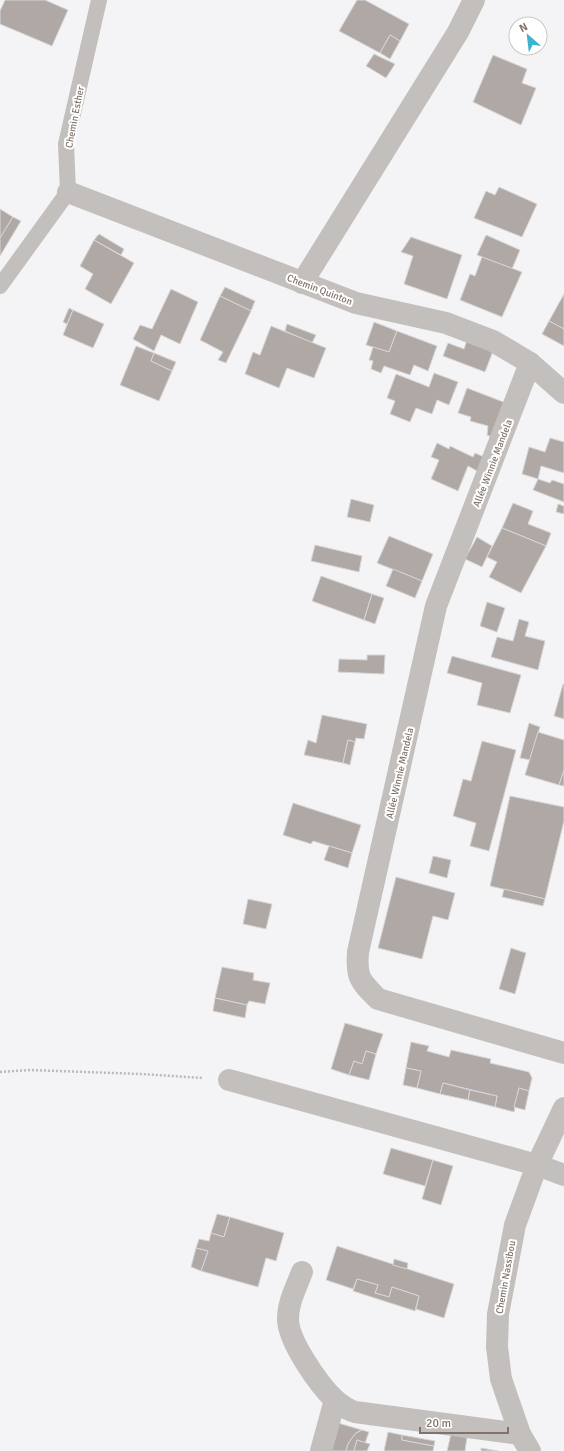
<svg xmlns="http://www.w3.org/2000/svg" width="564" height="1451" font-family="Signika,sans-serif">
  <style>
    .building { fill: #b0a8a4; stroke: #d6d6d8 }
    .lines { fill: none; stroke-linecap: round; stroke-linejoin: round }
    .path { stroke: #bcb8b6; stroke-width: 2.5; stroke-dasharray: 2 2; stroke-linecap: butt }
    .service { stroke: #c3bfbc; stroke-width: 16 }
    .minor { stroke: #c3bfbc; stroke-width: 22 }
    .labels { text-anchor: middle; stroke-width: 4; stroke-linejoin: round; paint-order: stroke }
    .street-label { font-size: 10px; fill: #817369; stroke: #fff }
  </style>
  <rect width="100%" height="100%" fill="#f4f4f6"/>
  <g class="building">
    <polygon points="5,0 45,0 68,10 52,46 0,24 0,11"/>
    <polygon points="357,0 365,0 409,24 400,41 390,35 380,53 339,31"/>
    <polygon points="390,35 400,41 390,59 380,53"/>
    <polygon points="374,54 395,64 386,78 366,66"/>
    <polygon points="493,55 527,69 522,83 536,88 521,125 473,102"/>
    <polygon points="499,187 537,204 522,237 474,218 486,191 495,195"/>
    <polygon points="0,209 13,217 0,238"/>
    <polygon points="13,217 21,221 0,256 0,238"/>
    <polygon points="99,234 124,249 121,255 94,240"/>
    <polygon points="486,235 520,250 512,269 477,255"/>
    <polygon points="411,237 462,255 447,299 404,284 413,256 401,252"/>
    <polygon points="94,240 134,263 111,304 85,289 93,274 80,266"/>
    <polygon points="482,257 522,272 502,317 460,300 470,274 475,276"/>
    <polygon points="225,287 255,301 251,311 220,296"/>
    <polygon points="171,289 198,302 180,344 161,335 154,351 133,339 140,325 152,329"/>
    <polygon points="564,294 564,329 549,321"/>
    <polygon points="220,296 251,311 226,363 218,360 223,352 200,340"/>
    <polygon points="69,308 73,310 67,324 63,322"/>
    <polygon points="73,310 104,324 93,348 63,335"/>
    <polygon points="549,321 564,329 564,346 542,334"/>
    <polygon points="374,322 397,331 389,352 366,345"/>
    <polygon points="287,324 316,335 312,343 285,331"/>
    <polygon points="271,326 326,348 314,378 287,368 279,388 245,374 253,352 260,355"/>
    <polygon points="397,331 437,346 428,371 414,365 410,375 384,366 381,373 371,369 373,361 369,360 373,347 389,352"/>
    <polygon points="467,340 493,351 485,372 443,356 448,343 464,349"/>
    <polygon points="136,346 154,353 151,361 172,371 159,401 120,385"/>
    <polygon points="154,353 176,362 172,371 151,361"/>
    <polygon points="434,373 458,382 449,405 437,400 432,414 416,408 410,422 390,414 395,401 387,398 396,374 429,387"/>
    <polygon points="467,388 506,403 494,438 487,435 488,426 470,421 471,417 458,413"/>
    <polygon points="550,438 564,442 564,473 541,466 538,479 522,474 529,447 545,452"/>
    <polygon points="437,443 449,449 450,446 473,457 475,453 484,457 479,472 468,466 458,491 431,479 439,460 431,457"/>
    <polygon points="538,479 550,483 552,480 564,484 564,502 533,490"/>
    <polygon points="351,499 374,505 370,522 347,517"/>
    <polygon points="513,503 533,511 528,524 551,533 546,546 502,528"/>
    <polygon points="558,504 564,506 564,514 556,512"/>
    <polygon points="502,528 546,546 521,593 489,577 497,562 487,557"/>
    <polygon points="389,536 433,554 422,581 377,563"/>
    <polygon points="477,537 492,546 482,567 465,559"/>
    <polygon points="315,545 362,556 359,572 311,561"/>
    <polygon points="393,569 422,581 415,598 386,586"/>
    <polygon points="321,576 372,594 364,620 312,601"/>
    <polygon points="372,594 384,598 375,624 364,620"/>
    <polygon points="487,602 505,608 497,632 480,626"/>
    <polygon points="519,619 529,622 525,636 545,641 538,670 491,657 497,637 513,641"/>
    <polygon points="367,655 385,655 384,674 338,672 339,659 367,660"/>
    <polygon points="452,656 521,675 510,713 477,705 482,683 447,673"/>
    <polygon points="563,684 564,684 564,719 554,716"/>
    <polygon points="322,715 367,724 364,739 356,738 355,742 348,740 343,763 304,755 308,740 316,743"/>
    <polygon points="529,723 540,727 530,760 520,758"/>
    <polygon points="538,732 564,740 564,770 559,785 525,775"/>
    <polygon points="348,740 355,742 350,765 343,763"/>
    <polygon points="482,741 516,750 489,851 470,846 476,823 453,816 463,779 471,781"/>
    <polygon points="564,770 564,786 559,785"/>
    <polygon points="510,796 564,807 564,821 545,899 490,886"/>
    <polygon points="293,803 361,825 352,853 313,841 311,844 283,835"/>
    <polygon points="329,846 352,853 348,868 324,860"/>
    <polygon points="433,856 451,860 447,878 429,873"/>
    <polygon points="396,877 455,893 448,920 433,916 422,959 378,948"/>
    <polygon points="504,889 545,899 543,906 502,897"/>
    <polygon points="248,899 272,904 266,929 243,924"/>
    <polygon points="511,948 526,953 515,994 499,989"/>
    <polygon points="222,967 254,973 253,980 270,983 265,1004 249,1001 247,1005 215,998"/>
    <polygon points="215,998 247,1005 245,1018 213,1011"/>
    <polygon points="345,1023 383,1034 376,1054 366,1051 362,1064 354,1061 349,1075 331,1069"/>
    <polygon points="411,1042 429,1046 427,1051 449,1057 451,1050 491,1059 490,1063 529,1072 532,1078 529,1091 519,1088 514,1112 495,1107 497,1096 443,1083 440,1094 417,1088 421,1071 406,1068"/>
    <polygon points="366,1051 376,1054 369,1080 349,1075 354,1061 362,1064"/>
    <polygon points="406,1068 421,1071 417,1088 403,1085"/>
    <polygon points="443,1083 470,1090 468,1100 440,1094"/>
    <polygon points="519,1088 529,1091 525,1110 514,1107"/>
    <polygon points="470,1090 497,1096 495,1107 468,1100"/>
    <polygon points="391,1148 433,1160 425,1186 383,1174"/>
    <polygon points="433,1160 453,1166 441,1205 422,1199"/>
    <polygon points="217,1214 230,1217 224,1237 211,1233"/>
    <polygon points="230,1217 284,1233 276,1261 266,1258 258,1287 201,1271 208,1251 196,1248 199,1239 209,1241 211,1233 224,1237"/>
    <polygon points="337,1246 454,1284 444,1318 416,1309 419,1296 392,1287 389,1297 375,1293 378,1285 357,1279 353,1289 326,1280"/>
    <polygon points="196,1248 208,1251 201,1271 191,1267"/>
    <polygon points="394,1259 408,1263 407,1269 393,1265"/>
    <polygon points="357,1279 378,1285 375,1293 389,1297 392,1287 419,1296 415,1311 353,1291"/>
    <polygon points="338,1423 362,1430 356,1433 352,1438 348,1444 346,1451 330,1451"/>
    <polygon points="362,1430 369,1432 365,1443 357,1440 354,1451 346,1451 348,1444 352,1438 356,1433"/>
    <polygon points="388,1432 402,1435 402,1440 434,1446 433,1451 384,1451"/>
    <polygon points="451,1434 467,1437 465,1451 447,1451"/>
    <polygon points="402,1435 435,1441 434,1446 402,1440"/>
    <polygon points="357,1440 370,1444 367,1451 354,1451"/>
    <polygon points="481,1448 498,1451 481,1451"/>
  </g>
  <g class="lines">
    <polyline class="path" points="0,1072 30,1070 141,1074 203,1078"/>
    <polyline class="service" points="0,286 68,192 66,144 99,0"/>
    <g class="minor">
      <polyline points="68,192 356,303 446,323 493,341 530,363 564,393"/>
      <polyline points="302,283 458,32 474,0"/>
      <path d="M530,363L436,606L358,952C356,978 360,981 378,999L564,1053"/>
      <polyline points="229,1080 537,1165 564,1175"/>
      <path d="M302,1272C296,1288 288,1302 288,1319C288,1341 319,1385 335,1400C341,1405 348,1410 355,1412L520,1434"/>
      <polyline points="321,1451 335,1400"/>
      <polyline points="530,1451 520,1434 501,1379 497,1347 498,1314 515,1225 537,1165 564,1108"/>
    </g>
  </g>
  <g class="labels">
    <g class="street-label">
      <text transform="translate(74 117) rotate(-79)" y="4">Chemin Esther</text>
      <text transform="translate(320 289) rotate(21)" y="4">Chemin Quinton</text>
      <text transform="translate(492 463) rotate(-69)" y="4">Allée Winnie Mandela</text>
      <text transform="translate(399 773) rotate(-77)" y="4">Allée Winnie Mandela</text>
      <text transform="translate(505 1277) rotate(-80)" y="4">Chemin Nassibou</text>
    </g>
  </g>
  <g transform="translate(528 36) rotate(332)"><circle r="19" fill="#ffffff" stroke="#cdc7c3"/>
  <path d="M0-3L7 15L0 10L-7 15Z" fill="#3bb4d0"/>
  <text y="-6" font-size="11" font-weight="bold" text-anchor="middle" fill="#817369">N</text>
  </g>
  <path d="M420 1427v6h88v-6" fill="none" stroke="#817369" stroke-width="2"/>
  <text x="426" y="1427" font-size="12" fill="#817369" stroke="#ffffff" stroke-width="3" paint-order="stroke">20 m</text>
</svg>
